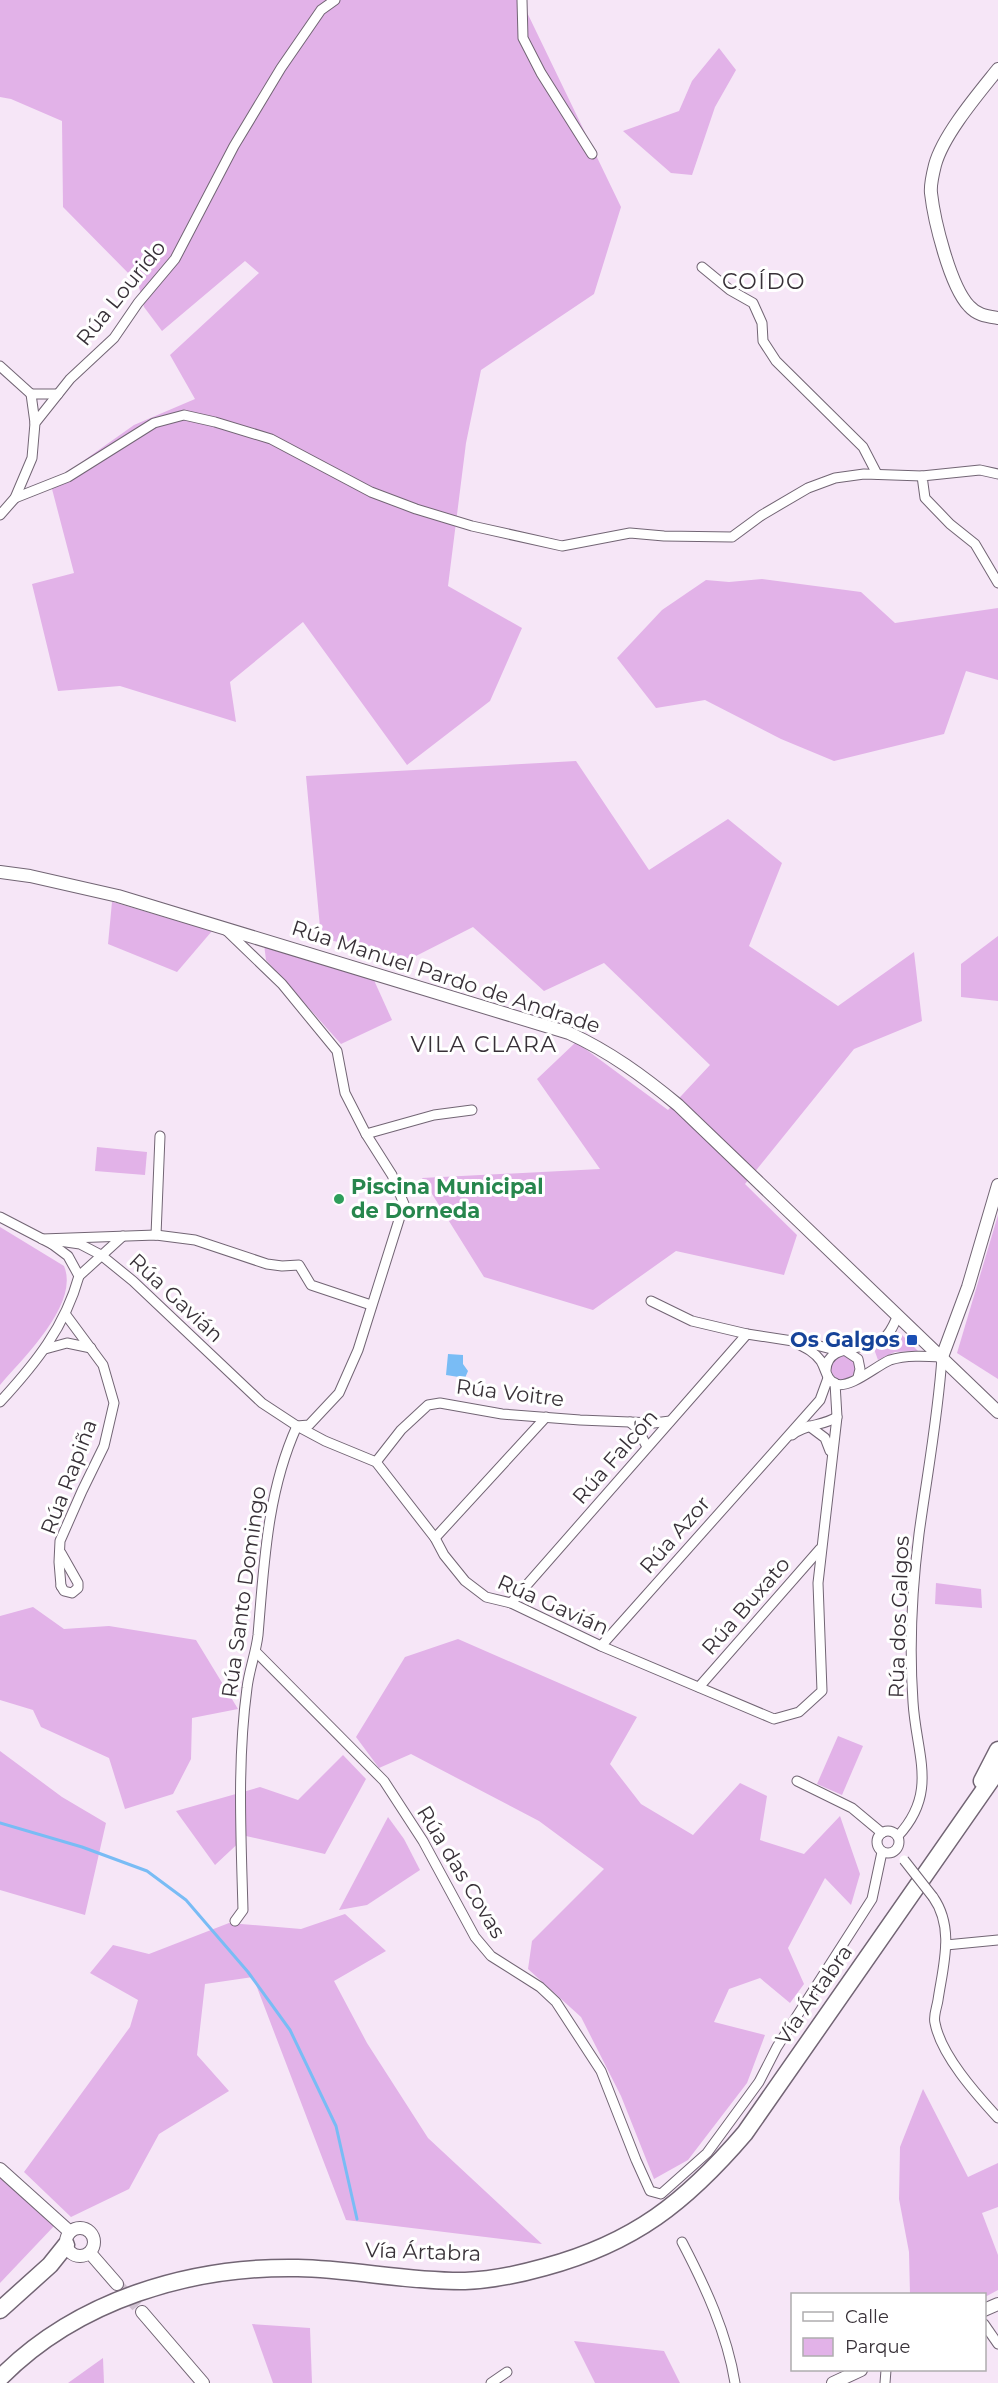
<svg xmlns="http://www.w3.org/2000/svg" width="998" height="2383" font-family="Montserrat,sans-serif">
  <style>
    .green { fill: #e2b2e8 }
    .water { fill: #79bcf5 }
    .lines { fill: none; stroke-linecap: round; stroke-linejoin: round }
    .stream { stroke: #79bcf5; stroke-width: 3 }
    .secondary-tunnel { stroke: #d0c2d1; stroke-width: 12; stroke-dasharray: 12 6; stroke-linecap: butt }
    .street-casing { stroke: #726574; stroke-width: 11 }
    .secondary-casing { stroke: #726574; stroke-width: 14 }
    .highway-casing { stroke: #726574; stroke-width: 19 }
    .street { stroke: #fff; stroke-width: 9 }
    .secondary { stroke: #fff; stroke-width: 12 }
    .highway { stroke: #fff; stroke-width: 16 }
    .street-bridge-casing { stroke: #726574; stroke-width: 11; stroke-linecap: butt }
    .street-bridge { stroke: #fff; stroke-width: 9 }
    .leisure-dot { fill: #2e9e5b; stroke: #fff; stroke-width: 2 }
    .transit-dot { fill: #1a4fb4; stroke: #fff; stroke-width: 2 }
    .labels { text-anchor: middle; stroke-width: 6; stroke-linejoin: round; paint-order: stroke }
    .street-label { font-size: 21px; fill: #383138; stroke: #fff }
    .leisure-label { font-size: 21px; font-weight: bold; fill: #27864d; stroke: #fff; text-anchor: start }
    .transit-label { font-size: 21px; font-weight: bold; fill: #164399; stroke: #fff; text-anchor: end }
    .neighbourhood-label { font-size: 22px; letter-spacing: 1.5px; fill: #383138; stroke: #fff }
  </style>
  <rect width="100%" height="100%" fill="#f6e6f7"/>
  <g class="green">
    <polygon points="0,0 521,0 621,207 594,294 481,370 466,443 448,586 522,628 490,701 407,765 303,622 230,682 236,722 120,686 58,691 32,584 74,573 52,489 86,459 134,425 195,399 170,355 259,273 245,261 162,331 144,307 138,283 63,207 62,121 11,99 0,97"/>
    <polygon points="719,48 736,70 715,107 692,175 671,173 623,131 679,111 692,81"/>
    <polygon points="762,579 861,592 895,623 998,608 998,680 966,671 944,734 834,761 781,739 705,700 656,708 617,658 662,610 706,580 729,582"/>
    <polygon points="576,761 649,870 728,819 782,863 749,946 838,1006 914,952 922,1021 854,1049 745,1184 797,1235 784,1275 676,1251 593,1310 484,1277 422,1178 600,1169 537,1079 576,1042 668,1110 710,1065 604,963 544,991 473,927 410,959 321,938 306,776"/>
    <polygon points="112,902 113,902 212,931 177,972 108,944"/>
    <polygon points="998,936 998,1001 961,997 961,964"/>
    <polygon points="264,944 373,978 392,1020 341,1044 266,960"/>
    <polygon points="97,1147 147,1152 145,1175 95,1171"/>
    <polygon points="998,1215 998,1379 957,1353"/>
    <path d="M0,1227L64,1266C80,1304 23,1358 0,1385Z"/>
    <polygon points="899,1332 918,1351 895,1352 878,1360 874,1349"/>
    <circle cx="843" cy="1368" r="12"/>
    <polygon points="936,1583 981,1589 982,1608 935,1604"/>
    <polygon points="33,1607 64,1629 109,1626 196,1640 238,1709 192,1718 191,1759 173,1794 125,1809 109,1758 41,1727 33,1710 0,1700 0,1616"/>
    <polygon points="458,1639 637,1717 610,1764 641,1804 693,1835 740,1783 767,1796 760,1840 804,1854 840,1816 860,1874 851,1905 825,1878 788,1948 804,1984 790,2003 760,1978 729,1989 714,2022 765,2035 747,2083 688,2160 654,2179 621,2096 581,2017 528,1969 532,1941 604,1869 539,1821 411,1754 379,1768 356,1737 405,1657"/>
    <polygon points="838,1736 863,1746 842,1795 817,1784"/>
    <polygon points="0,1751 62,1797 106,1823 85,1915 0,1890"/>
    <polygon points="343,1755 366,1779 325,1854 246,1836 215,1865 176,1811 260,1787 298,1800"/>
    <polygon points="388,1817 404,1839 420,1870 367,1905 339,1910"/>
    <polygon points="345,1914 386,1951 334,1981 367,2043 428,2138 542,2244 346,2220 253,1977 205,1984 197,2055 229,2091 159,2134 129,2189 71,2217 24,2172 130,2027 138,2000 90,1973 113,1945 149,1954 229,1923 301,1929"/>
    <polygon points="923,2089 968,2177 998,2163 998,2207 982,2213 998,2255 998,2290 985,2297 984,2294 910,2294 909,2252 899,2199 900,2147"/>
    <polygon points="0,2178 55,2225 0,2283"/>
    <polygon points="252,2324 310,2328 312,2383 273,2383"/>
    <polygon points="574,2341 664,2351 680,2383 595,2383"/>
    <polygon points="103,2358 104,2383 68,2383"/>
  </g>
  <polygon class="water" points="448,1354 463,1355 463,1364 468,1371 465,1378 446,1375"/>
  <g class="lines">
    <polyline class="stream" points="0,1823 82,1847 147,1871 186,1900 248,1972 290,2030 336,2126 357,2219"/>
    <polyline class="secondary-tunnel" points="117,2284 142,2312"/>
    <defs>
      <g id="street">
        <polyline points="522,0 523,38 541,73 592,154"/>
        <polyline points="702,267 730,290 753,303 762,323 763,341 776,361 863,447 877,474"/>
        <polyline points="0,366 31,394"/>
        <polyline points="35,423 31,394 58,394"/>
        <polyline points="998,474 980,470 922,476 925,498 950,524 975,544 998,583"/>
        <polyline points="15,498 68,477 154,423 184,415 215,422 271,439 371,492 416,509 472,526 562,546 630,533 664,536 732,537 762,515 808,488 835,478 864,474 922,476"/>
        <polyline points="0,515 15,498 32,458 35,423 70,379 114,338 138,303 175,259 234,146 281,68 321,10 335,0"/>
        <path d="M226,930L282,984L337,1051L345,1093L366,1134L392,1175L404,1204L358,1350L339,1393L309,1425L297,1426C267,1492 264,1564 258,1635C256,1653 249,1670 247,1688C237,1762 241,1836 243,1910L235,1921"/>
        <polyline points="366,1134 434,1115 472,1110"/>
        <path d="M0,1217L52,1244L68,1256L79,1276C65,1327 35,1364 0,1402"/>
        <polyline points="156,1235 160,1136"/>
        <polyline points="42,1239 156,1235 195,1240 267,1264 282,1266 299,1265 311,1285 371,1305"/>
        <polyline points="52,1244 59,1241 80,1244 101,1255 133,1281 262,1403 297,1426 325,1441 376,1462 435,1538 444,1555 465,1581 486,1597 511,1603 601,1646 774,1719 799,1712 822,1691 818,1583 837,1417 835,1383"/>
        <polyline points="79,1276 123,1236"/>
        <polyline points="651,1301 692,1321 747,1334 812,1344 839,1351"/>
        <path d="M794,1342C804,1347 814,1351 821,1361C826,1369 826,1380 836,1384C850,1389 876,1366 890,1360C906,1355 925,1356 942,1357C938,1417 927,1475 919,1534C912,1589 909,1646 913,1702C916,1754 939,1792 898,1836"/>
        <polyline points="45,1349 67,1343 91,1348"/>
        <polyline points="846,1351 858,1359 860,1369 858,1377"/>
        <path d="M826,1370C827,1343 864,1352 883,1339C891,1333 894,1324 898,1315"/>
        <polyline points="630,1422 638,1429 647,1447"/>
        <polyline points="809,1426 825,1438 830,1451"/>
        <path d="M792,1435C805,1424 823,1426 837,1417"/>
        <polyline points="376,1462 401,1430 428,1405 440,1403 502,1414 580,1420 654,1423 670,1421"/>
        <polyline points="435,1538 546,1417"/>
        <polyline points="61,1553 78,1583 78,1588 72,1593 64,1591 61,1586"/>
        <polyline points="61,1586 59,1562 60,1541 82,1491 104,1446 114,1403 103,1365 66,1315"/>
        <polyline points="511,1603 747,1334"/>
        <polyline points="601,1646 820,1400 828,1378"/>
        <polyline points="256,1652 384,1781 423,1841 475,1937 491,1956 540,1987 556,2002 601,2071 636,2160 650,2191 661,2194 707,2153 759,2082 777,2047 872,1899 882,1852"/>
        <polyline points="699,1687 820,1549"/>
        <polyline points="797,1781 852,1808 882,1833"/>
        <circle cx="888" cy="1842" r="11"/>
        <path d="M933,1897C955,1928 943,1966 938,2000C937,2007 933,2016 935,2023C941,2055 976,2094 998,2118"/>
        <polyline points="946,1945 998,1940"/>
        <path d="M682,2242C705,2286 727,2333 735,2383"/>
        <polyline points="984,2324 998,2344"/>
        <polyline points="491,2383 507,2372"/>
        <polyline points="885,2383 886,2370"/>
      </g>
      <g id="secondary">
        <path d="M998,69C978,94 943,135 935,165C933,173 930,185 931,193C934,220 950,286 969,306C977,315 986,316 998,318"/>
        <path d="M0,872L30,876L118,896L569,1033C610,1052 643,1076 678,1105L998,1412"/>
        <polyline points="942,1357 968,1287 998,1185"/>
        <polyline points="0,2169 70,2232"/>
        <circle cx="80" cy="2242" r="14"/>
        <polyline points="90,2253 117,2284"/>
        <polyline points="984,2310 998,2304"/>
        <polyline points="142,2312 203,2383"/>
        <polyline points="833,2383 861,2370"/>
      </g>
      <g id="highway">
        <polyline points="982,1781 998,1750"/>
        <polyline points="0,2310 50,2265 66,2245"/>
        <path d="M0,2378C77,2300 190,2266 298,2268C353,2269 409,2282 465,2281C492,2280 520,2274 545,2267C634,2243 686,2202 745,2133L998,1770"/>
      </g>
    </defs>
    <use href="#street" class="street-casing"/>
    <use href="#secondary" class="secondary-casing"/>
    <use href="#highway" class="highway-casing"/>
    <use href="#street" class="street"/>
    <use href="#secondary" class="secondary"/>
    <use href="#highway" class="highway"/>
    <defs>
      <polyline id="street-bridge" points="904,1860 933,1897"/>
    </defs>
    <use href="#street-bridge" class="street-bridge-casing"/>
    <use href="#street-bridge" class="street-bridge"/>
  </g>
  <circle class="leisure-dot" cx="339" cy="1199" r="6"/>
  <rect class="transit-dot" x="906" y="1334" width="12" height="12" rx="3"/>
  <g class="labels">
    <g class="street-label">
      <text transform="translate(121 293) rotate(-51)" y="7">Rúa Lourido</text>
      <text transform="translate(446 977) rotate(18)" y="7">Rúa Manuel Pardo de Andrade</text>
      <text transform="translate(176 1298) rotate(43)" y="7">Rúa Gavián</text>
      <text transform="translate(510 1393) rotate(7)" y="7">Rúa Voitre</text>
      <text transform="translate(615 1457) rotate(-49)" y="7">Rúa Falcón</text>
      <text transform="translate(69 1477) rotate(-69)" y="7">Rúa Rapiña</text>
      <text transform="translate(675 1535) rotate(-49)" y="7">Rúa Azor</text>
      <text transform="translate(244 1592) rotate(-82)" y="7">Rúa Santo Domingo</text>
      <text transform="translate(553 1605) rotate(24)" y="7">Rúa Gavián</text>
      <text transform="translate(746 1606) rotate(-49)" y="7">Rúa Buxato</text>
      <text transform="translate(899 1617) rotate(-88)" y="7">Rúa dos Galgos</text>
      <text transform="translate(461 1872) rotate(59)" y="7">Rúa das Covas</text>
      <text transform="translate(814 1995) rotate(-55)" y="7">Vía Ártabra</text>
      <text transform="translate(423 2252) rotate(2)" y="7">Vía Ártabra</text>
    </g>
    <g class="leisure-label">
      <text x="351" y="1194">Piscina Municipal<tspan x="351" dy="24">de Dorneda</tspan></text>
    </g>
    <g class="transit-label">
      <text x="900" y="1347">Os Galgos</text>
    </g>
    <g class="neighbourhood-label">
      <text x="764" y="289">COÍDO</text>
      <text x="484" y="1052">VILA CLARA</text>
    </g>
  </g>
  <rect x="791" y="2293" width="195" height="78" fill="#ffffff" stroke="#afadaf" stroke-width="1.5"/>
  <rect x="803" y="2312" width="30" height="9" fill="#ffffff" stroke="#afadaf" stroke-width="1.5"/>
  <text x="845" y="2323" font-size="18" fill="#383138">Calle</text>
  <rect x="803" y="2338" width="30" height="18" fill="#e2b2e8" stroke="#afadaf" stroke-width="1.5"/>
  <text x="845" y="2353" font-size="18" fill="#383138">Parque</text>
</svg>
